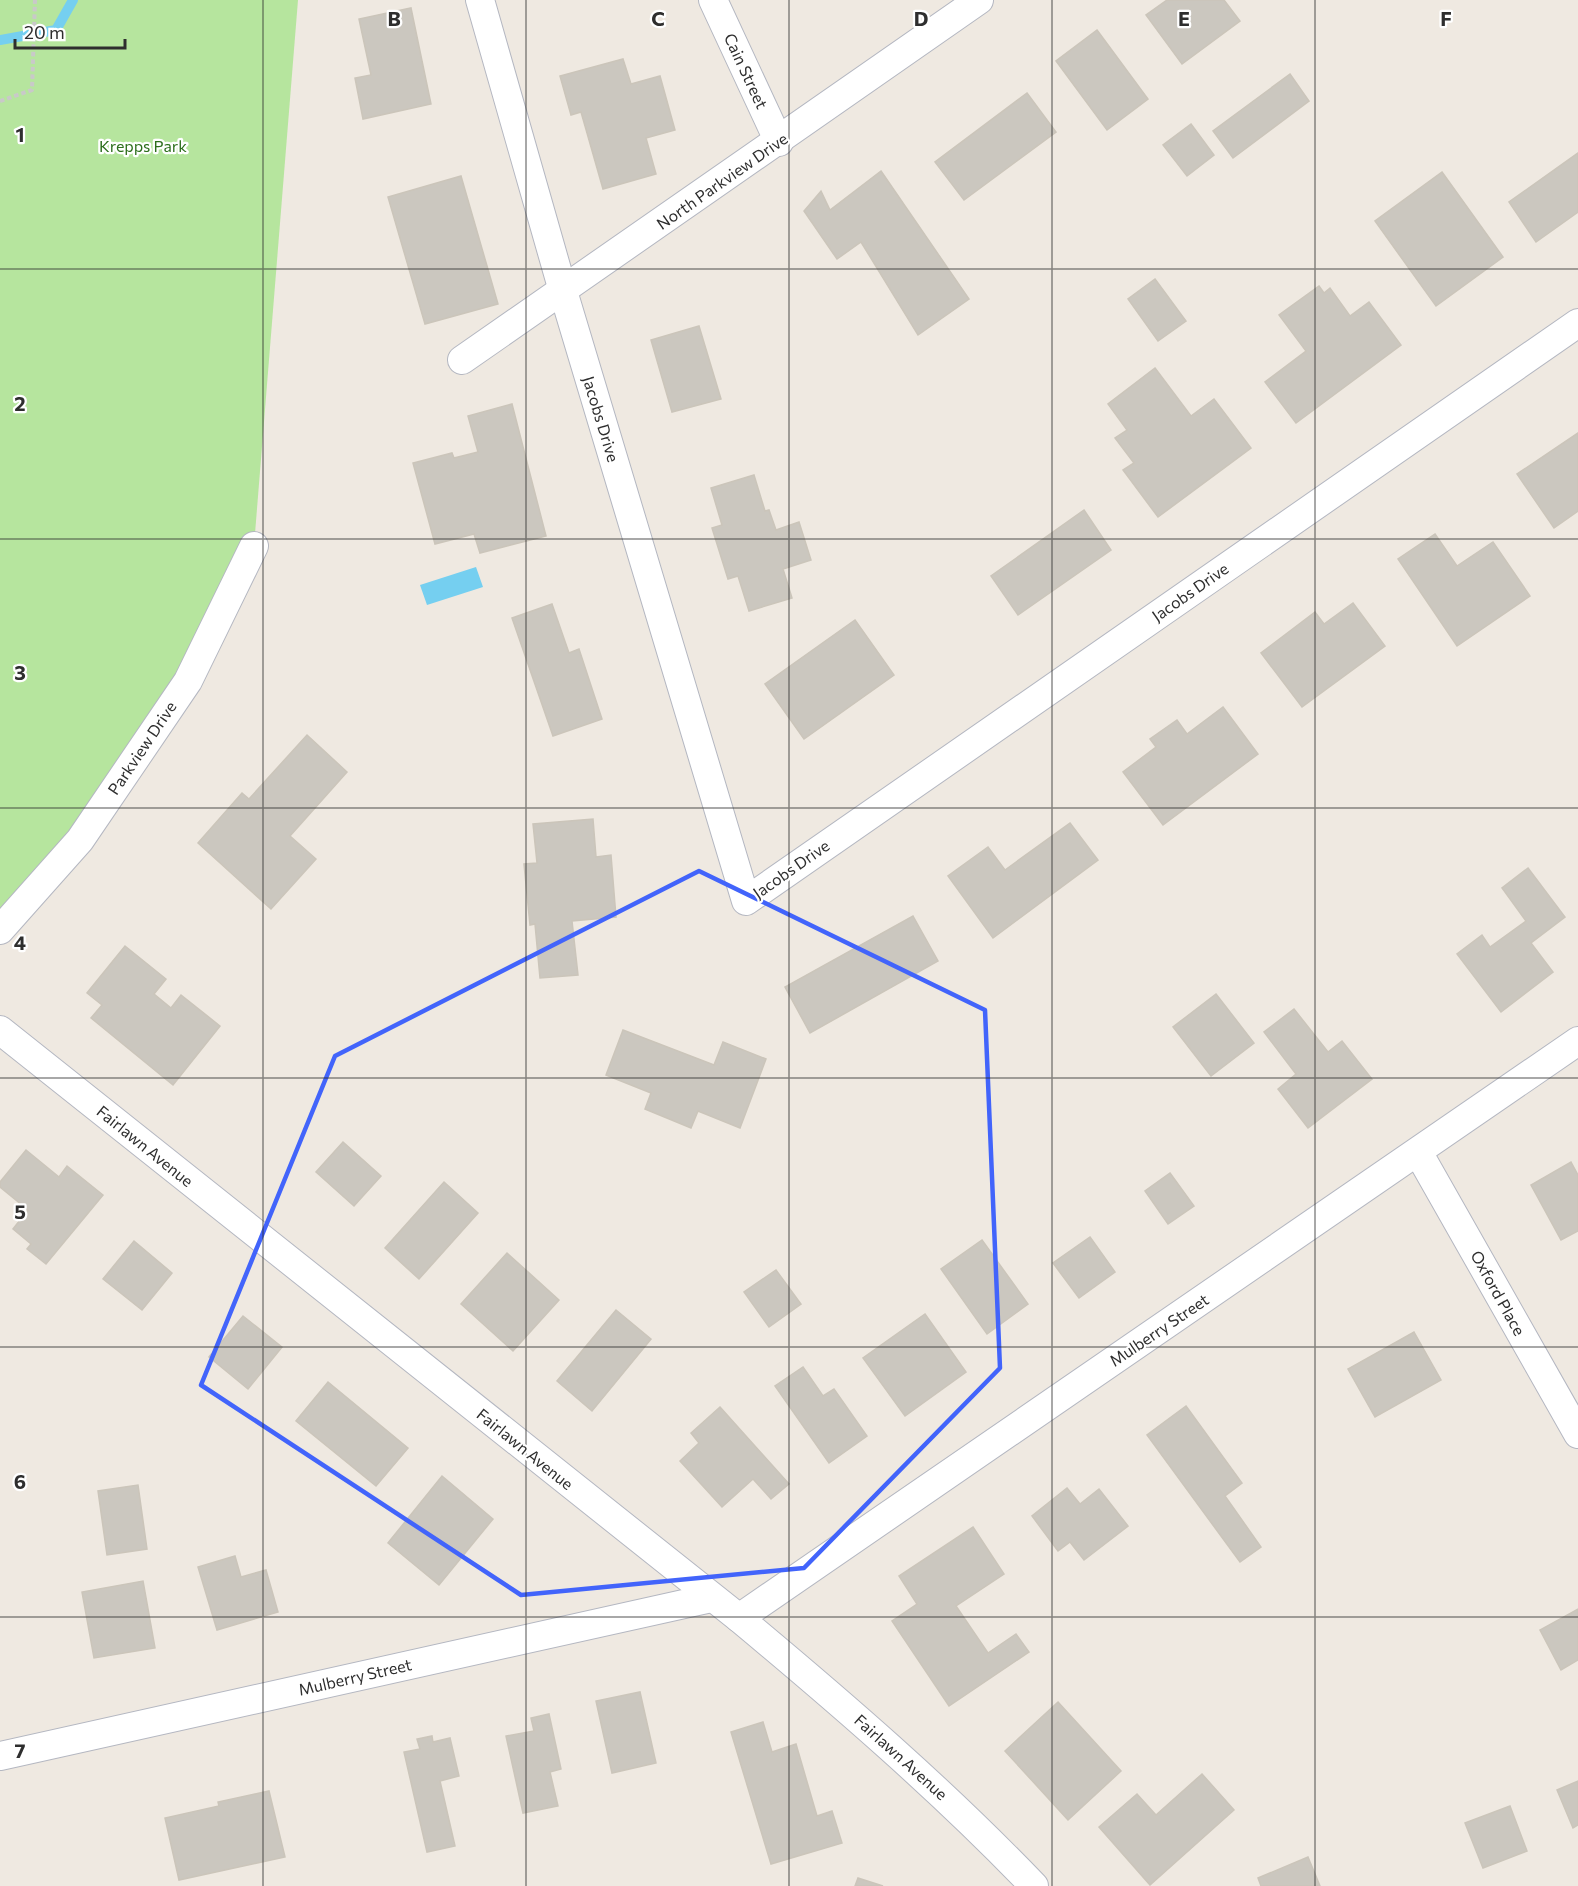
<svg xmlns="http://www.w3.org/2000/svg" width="1578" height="1886" font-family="Commissioner,sans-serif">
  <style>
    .green { fill: #b6e59e }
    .water { fill: #75cff0 }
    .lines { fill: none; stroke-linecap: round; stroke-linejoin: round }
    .stream { stroke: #75cff0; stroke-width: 10 }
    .building { fill: #cbc7bf; stroke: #cbc5ba; stroke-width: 1.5 }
    .minor-casing { stroke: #b4b7c1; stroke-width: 30 }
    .path { stroke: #c9c9c9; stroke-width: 4; stroke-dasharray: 4.5 3; stroke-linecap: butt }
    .minor { stroke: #fff; stroke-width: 28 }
    .marked { fill: none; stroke: #4264fb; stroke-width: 4.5; stroke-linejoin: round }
    .grid { fill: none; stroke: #2e2e2e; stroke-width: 1.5; stroke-opacity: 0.55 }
    .labels { text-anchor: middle; stroke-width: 4.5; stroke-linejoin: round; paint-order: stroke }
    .street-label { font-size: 16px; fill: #2e2e2e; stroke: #fff }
    .park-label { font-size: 16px; fill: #2c6e1b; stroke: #fff }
    .grid-label { font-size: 20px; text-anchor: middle; font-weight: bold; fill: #2e2e2e; stroke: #fff; stroke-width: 4.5; stroke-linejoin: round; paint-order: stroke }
  </style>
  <rect width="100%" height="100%" fill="#efe9e1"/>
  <polygon class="green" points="0,0 298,0 254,546 188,681 0,930"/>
  <polygon class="water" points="476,567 483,587 427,605 420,585"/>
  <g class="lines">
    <polyline class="stream" points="0,40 56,30 73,0"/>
  </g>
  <g class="building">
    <polygon points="1167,0 1224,0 1240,21 1182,64 1146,15"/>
    <polygon points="411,8 431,104 363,119 355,78 371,75 359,19"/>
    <polygon points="1097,30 1148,99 1107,130 1056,61"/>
    <polygon points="623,59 631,84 660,76 675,130 646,138 656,174 603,189 581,112 571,115 560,76"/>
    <polygon points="1290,74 1309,101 1233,158 1213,131"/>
    <polygon points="1027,93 1056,132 964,200 935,162"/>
    <polygon points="1191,124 1214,155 1187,176 1163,145"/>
    <polygon points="1578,153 1578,212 1536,242 1509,202"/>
    <polygon points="881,171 969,299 918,335 861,242 837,259 804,211 821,191 830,210"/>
    <polygon points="1442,172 1503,257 1436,306 1375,221"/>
    <polygon points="461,176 498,304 425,324 388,197"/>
    <polygon points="1155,279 1186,321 1158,341 1128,299"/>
    <polygon points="1319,286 1324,293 1330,288 1350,316 1369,302 1401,345 1296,423 1265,382 1306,351 1279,315"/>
    <polygon points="699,326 721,399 672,412 651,340"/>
    <polygon points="1155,368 1191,416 1214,399 1251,448 1158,517 1123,470 1134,463 1115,438 1127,430 1108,404"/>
    <polygon points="512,404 546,536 480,553 474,534 435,544 413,463 452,453 454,458 478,452 468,416"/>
    <polygon points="1578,433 1578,511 1554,528 1517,474"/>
    <polygon points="754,475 765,511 769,510 776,530 799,522 811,560 783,569 792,598 749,611 738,576 728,579 712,528 722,525 711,488"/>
    <polygon points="1084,510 1111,550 1018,615 991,576"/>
    <polygon points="1435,534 1457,566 1493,542 1530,596 1457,646 1398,559"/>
    <polygon points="1353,603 1385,646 1302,707 1261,653 1315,612 1324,624"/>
    <polygon points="552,604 569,653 579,649 602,719 553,736 512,618"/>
    <polygon points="855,620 894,675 804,739 765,684"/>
    <polygon points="1223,707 1258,754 1163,825 1123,772 1156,747 1150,739 1177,720 1187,734"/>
    <polygon points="307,735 347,772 290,836 316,859 271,909 198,843 242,793 249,799"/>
    <polygon points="593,819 596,857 611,855 616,917 572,921 578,975 540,978 535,924 530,925 524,864 537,863 533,824"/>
    <polygon points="1070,823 1098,860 993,938 948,876 988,847 1005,870"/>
    <polygon points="1528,868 1565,917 1531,943 1553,972 1501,1012 1457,954 1482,935 1490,947 1526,921 1502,888"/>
    <polygon points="913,916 938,961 810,1033 785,987"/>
    <polygon points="125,946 166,979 154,994 171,1008 181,995 220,1026 173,1085 91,1018 102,1005 87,993"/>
    <polygon points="1216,994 1254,1043 1211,1076 1173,1027"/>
    <polygon points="1294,1009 1328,1052 1342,1041 1372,1079 1308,1128 1278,1089 1296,1074 1264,1032"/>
    <polygon points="623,1030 714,1065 723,1042 766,1059 740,1128 698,1111 691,1128 645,1109 651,1093 606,1075"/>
    <polygon points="343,1142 381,1176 354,1206 316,1172"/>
    <polygon points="26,1150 59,1177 67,1166 103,1195 46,1264 27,1249 31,1244 13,1229 28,1210 0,1187 0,1182"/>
    <polygon points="1571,1162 1578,1175 1578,1231 1561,1240 1531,1185"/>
    <polygon points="1170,1173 1194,1206 1168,1224 1145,1191"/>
    <polygon points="444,1182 478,1213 419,1279 385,1248"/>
    <polygon points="1090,1237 1115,1272 1079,1298 1053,1263"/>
    <polygon points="982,1240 1028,1304 987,1334 941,1269"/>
    <polygon points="134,1241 172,1273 142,1310 103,1279"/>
    <polygon points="507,1253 559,1300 513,1351 461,1304"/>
    <polygon points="776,1270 801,1304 769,1327 744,1292"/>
    <polygon points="616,1310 651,1339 592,1411 557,1381"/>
    <polygon points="925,1314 966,1372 905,1416 863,1358"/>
    <polygon points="243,1316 282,1347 248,1389 209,1357"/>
    <polygon points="1414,1332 1441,1380 1375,1417 1348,1369"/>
    <polygon points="803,1367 823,1396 834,1389 867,1436 829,1463 775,1386"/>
    <polygon points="328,1382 408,1448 376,1486 296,1421"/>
    <polygon points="1186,1406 1242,1483 1225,1496 1261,1547 1240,1562 1147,1435"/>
    <polygon points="720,1407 789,1484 771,1499 753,1479 722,1507 680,1461 699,1443 691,1433"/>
    <polygon points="442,1476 493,1519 439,1585 388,1543"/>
    <polygon points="138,1485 147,1549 107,1555 98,1491"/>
    <polygon points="1067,1488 1080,1504 1099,1489 1128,1526 1084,1560 1070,1542 1058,1551 1032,1516"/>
    <polygon points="973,1527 1004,1574 956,1606 988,1653 1016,1634 1029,1652 949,1706 892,1621 917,1604 899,1576"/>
    <polygon points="235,1556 241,1577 266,1570 278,1612 217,1630 198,1567"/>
    <polygon points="143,1581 155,1648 94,1658 82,1592"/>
    <polygon points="1578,1609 1578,1660 1561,1670 1540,1630"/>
    <polygon points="640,1692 656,1763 612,1773 596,1701"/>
    <polygon points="1058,1702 1121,1771 1068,1820 1005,1751"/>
    <polygon points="549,1714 561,1769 550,1772 558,1806 523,1813 506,1736 534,1731 531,1718"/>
    <polygon points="763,1722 772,1752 796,1744 817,1816 832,1811 842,1843 771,1864 731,1732"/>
    <polygon points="432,1736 433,1742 450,1738 459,1776 440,1781 455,1846 427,1852 404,1752 420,1749 417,1739"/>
    <polygon points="1202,1774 1234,1810 1150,1885 1099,1827 1137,1794 1156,1815"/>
    <polygon points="1578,1781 1578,1825 1573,1828 1557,1790"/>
    <polygon points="269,1791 285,1857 179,1880 165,1818 219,1806 218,1802"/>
    <polygon points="1510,1806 1527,1851 1483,1868 1465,1823"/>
    <polygon points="1308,1857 1320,1886 1261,1886 1258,1878"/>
    <polygon points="858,1878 883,1886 855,1886"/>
  </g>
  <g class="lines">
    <defs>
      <g id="minor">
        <polyline points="480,0 563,291 746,901 1578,323"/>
        <polyline points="713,0 779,142"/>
        <polyline points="462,360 979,0"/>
        <polyline points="0,930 80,840 188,681 254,546"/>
        <path d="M0,1030L739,1618C841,1703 942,1790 1034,1886"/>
        <polyline points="1418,1152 1578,1434"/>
        <polyline points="739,1618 1578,1041"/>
        <polyline points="0,1756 711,1598"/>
      </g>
    </defs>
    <use href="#minor" class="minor-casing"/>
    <polyline class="path" points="0,101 32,90 35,0"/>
    <use href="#minor" class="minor"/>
  </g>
  <path class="marked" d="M699,871L985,1010L1000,1368L804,1568L521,1595L201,1385L335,1056Z"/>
  <path class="grid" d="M263,0V1886M526,0V1886M789,0V1886M1052,0V1886M1315,0V1886M0,269H1578M0,539H1578M0,808H1578M0,1078H1578M0,1347H1578M0,1617H1578"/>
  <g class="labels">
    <g class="street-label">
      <text transform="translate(746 71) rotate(65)" y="6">Cain Street</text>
      <text transform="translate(722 181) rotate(-35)" y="6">North Parkview Drive</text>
      <text transform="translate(601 419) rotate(73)" y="6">Jacobs Drive</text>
      <text transform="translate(1190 592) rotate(-35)" y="6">Jacobs Drive</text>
      <text transform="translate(142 748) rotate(-56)" y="6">Parkview Drive</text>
      <text transform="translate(791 869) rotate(-35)" y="6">Jacobs Drive</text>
      <text transform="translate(145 1146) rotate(39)" y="6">Fairlawn Avenue</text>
      <text transform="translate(1498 1293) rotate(61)" y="6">Oxford Place</text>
      <text transform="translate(1159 1330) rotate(-34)" y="6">Mulberry Street</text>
      <text transform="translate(525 1449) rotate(39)" y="6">Fairlawn Avenue</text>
      <text transform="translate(355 1677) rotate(-13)" y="6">Mulberry Street</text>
      <text transform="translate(901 1757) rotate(42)" y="6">Fairlawn Avenue</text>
    </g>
    <g class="park-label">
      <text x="143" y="152">Krepps Park</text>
    </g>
  </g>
  <g class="grid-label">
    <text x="394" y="26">B</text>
    <text x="658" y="26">C</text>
    <text x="921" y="26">D</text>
    <text x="1184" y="26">E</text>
    <text x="1446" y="26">F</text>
    <text x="20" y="142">1</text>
    <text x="20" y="411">2</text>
    <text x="20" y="680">3</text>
    <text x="20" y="950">4</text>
    <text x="20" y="1219">5</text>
    <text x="20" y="1489">6</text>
    <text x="20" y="1758">7</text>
  </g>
  <path d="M15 39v9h110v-9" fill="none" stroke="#2e2e2e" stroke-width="3"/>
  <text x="24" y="39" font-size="18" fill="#2e2e2e" stroke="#ffffff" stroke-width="4.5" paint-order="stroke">20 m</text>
</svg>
